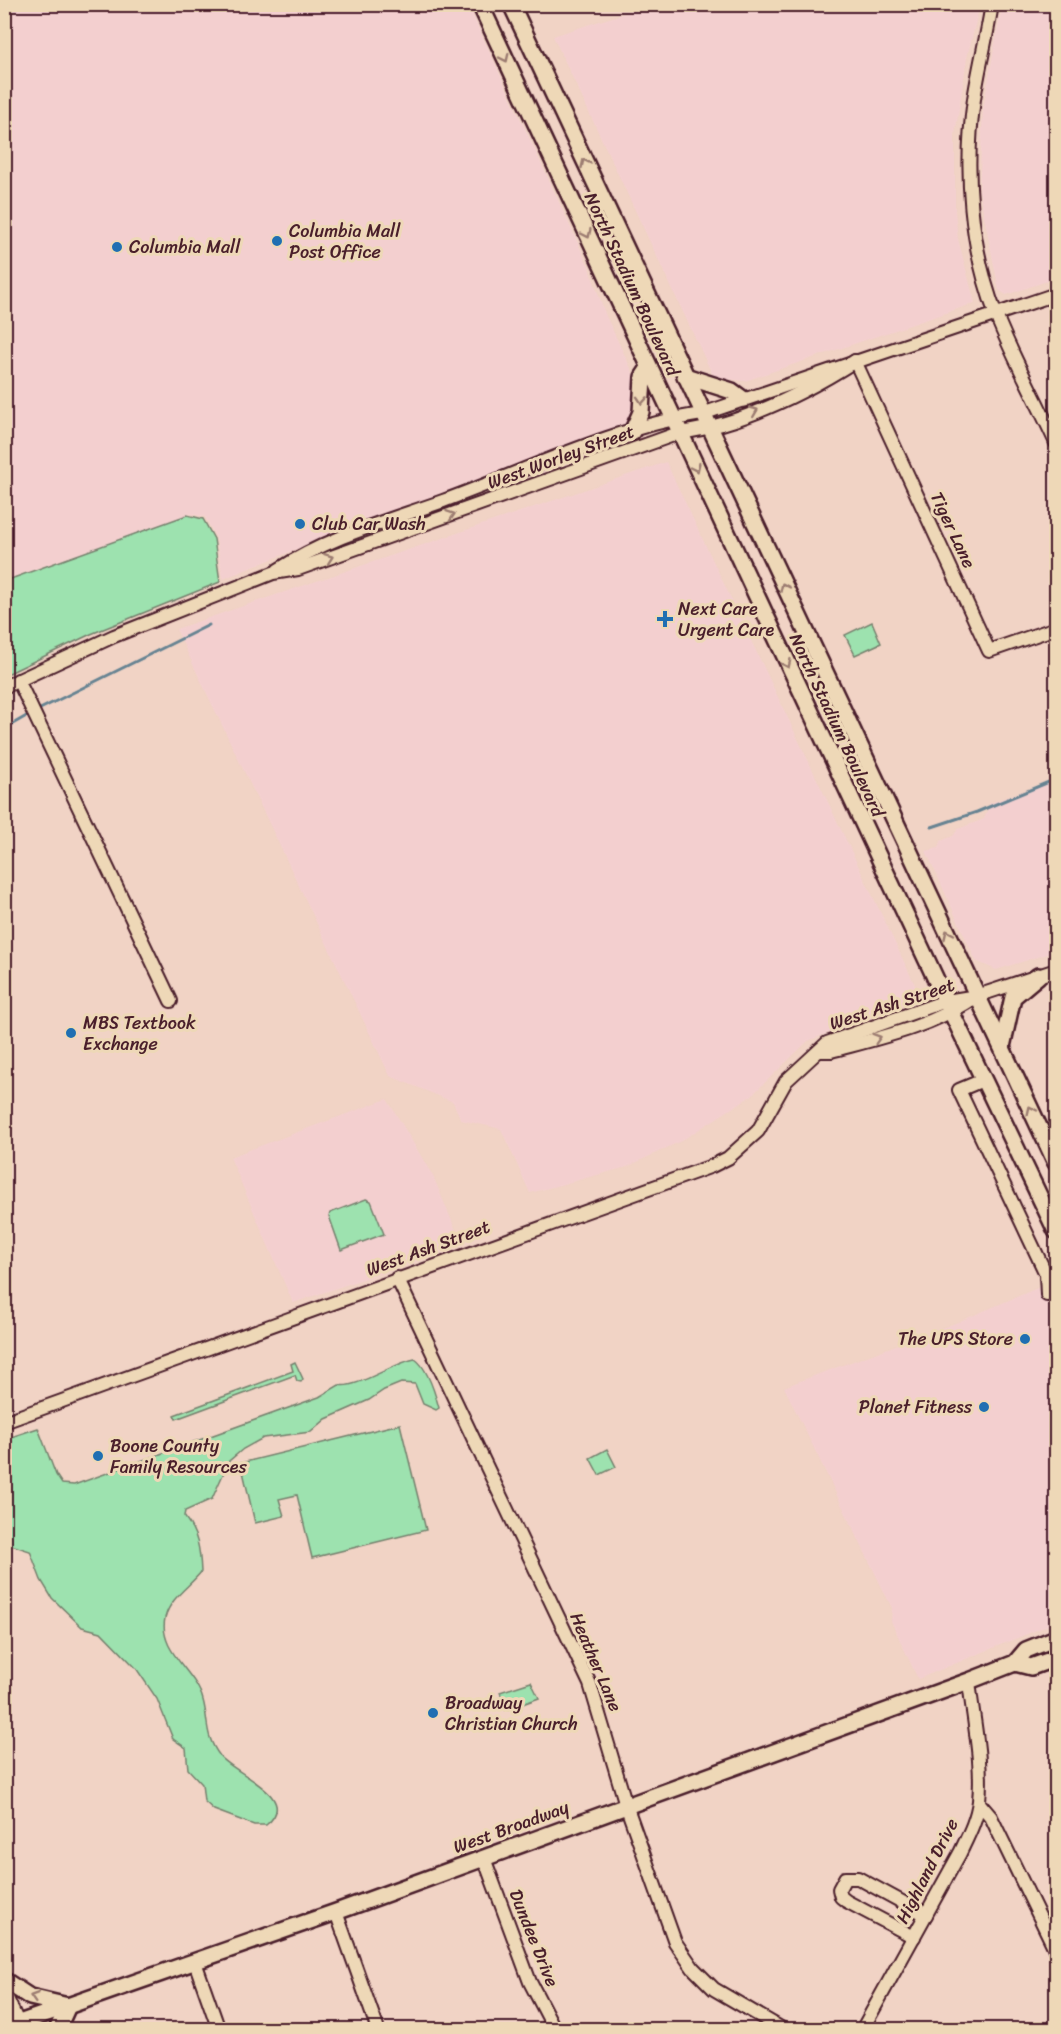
<svg xmlns="http://www.w3.org/2000/svg" width="1061" height="2034" font-family="Sriracha,sans-serif">
  <style>
    .built { fill: #f3cfcf }
    .green { fill: #9de2af; stroke: #74806d; stroke-width: 1.5 }
    .lines { fill: none; stroke-linecap: round; stroke-linejoin: round }
    .stream { stroke: #668392; stroke-width: 3 }
    .minor-casing { stroke: #4a1f2b; stroke-width: 16 }
    .major-casing { stroke: #4a1f2b; stroke-width: 20 }
    .minor { stroke: #eed8b7; stroke-width: 12 }
    .major { stroke: #eed8b7; stroke-width: 15 }
    .oneway { stroke: #9c7c71 }
    .poi-dot { fill: #1f6fb2; stroke: #eed8b7; stroke-width: 2 }
    .labels { text-anchor: middle; stroke-width: 6; stroke-linejoin: round; paint-order: stroke }
    .poi-label { font-size: 18px; fill: #4a1f2b; stroke: #eed8b7; text-anchor: start }
    .street-label { font-size: 18px; fill: #4a1f2b; stroke: #eed8b7 }
  </style>
  <rect width="100%" height="100%" fill="#f1d3c5"/>
  <filter id="ink" filterUnits="userSpaceOnUse"><feTurbulence type="fractalNoise" baseFrequency=".0167" numOctaves="2"/><feDisplacementMap in="SourceGraphic" scale="12" xChannelSelector="R" yChannelSelector="G"/><feConvolveMatrix kernelMatrix="1 2 1 2 8 2 1 2 1" color-interpolation-filters="sRGB"/></filter>
  <g filter="url(#ink)">
    <g class="built">
      <polygon points="4,5 468,5 589,267 606,316 637,381 633,416 624,425 369,520 223,579 216,539 205,517 190,514 5,580"/>
      <polygon points="650,5 980,5 967,58 955,135 955,211 958,239 975,303 745,381 714,378 553,36"/>
      <polygon points="1002,5 1056,5 1056,278 1006,295 999,290 979,191 983,109"/>
      <polygon points="666,462 917,989 910,1001 808,1041 751,1096 681,1141 627,1167 530,1193 501,1129 461,1120 453,1102 390,1076 176,629"/>
      <polygon points="1056,779 1056,951 996,970 976,961 926,851 938,848 941,841 953,836 958,829 984,819 990,803"/>
      <polygon points="387,1099 433,1176 462,1245 293,1303 230,1157"/>
      <polygon points="1056,1280 1056,1622 918,1679 891,1621 892,1608 784,1387 958,1322"/>
    </g>
    <g class="green">
      <polygon points="187,515 203,519 214,539 220,582 91,634 5,675 5,581"/>
      <polygon points="872,622 881,643 855,655 845,635"/>
      <polygon points="366,1199 371,1201 384,1234 341,1250 329,1216 330,1213"/>
      <path d="M415,1359C427,1367 435,1393 439,1408L436,1410L423,1404L415,1384L401,1383L384,1390L369,1400L326,1419L311,1432L263,1438L243,1449L229,1461L212,1499L185,1511L184,1516C198,1534 200,1549 201,1572C189,1587 170,1598 165,1618C158,1652 196,1671 203,1700C209,1722 204,1735 220,1756C234,1774 302,1797 266,1825H254L214,1810L204,1801L202,1784L188,1769L186,1748L173,1739L157,1699L136,1668L101,1632L82,1627L52,1598L41,1580L30,1551L5,1543V1439L38,1428L56,1475L62,1484L74,1485L319,1397L339,1385C355,1390 395,1362 415,1359Z"/>
      <polygon points="295,1362 303,1379 301,1382 297,1381 295,1375 176,1419 174,1415 293,1371 291,1364"/>
      <polygon points="400,1424 426,1530 312,1558 297,1495 279,1499 284,1516 255,1523 241,1463"/>
      <polygon points="607,1449 616,1467 599,1475 590,1458"/>
      <polygon points="531,1682 539,1698 506,1710 500,1692"/>
    </g>
    <g class="lines">
      <g class="stream">
        <polyline points="36,711 209,625"/>
        <polyline points="4,729 30,714"/>
        <polyline points="932,827 977,812 1056,779"/>
      </g>
      <defs>
        <g id="minor">
          <path d="M992,4C987,36 979,67 974,99C964,170 970,247 996,315C1013,358 1037,401 1056,443"/>
          <polyline points="855,361 989,651 1056,628"/>
          <path d="M278,570C328,537 387,521 443,501C525,471 617,426 702,414L1056,294"/>
          <polyline points="18,680 171,1001"/>
          <path d="M4,687L114,636L273,573L298,569L679,433C740,425 803,394 855,361"/>
          <path d="M821,1051H831C879,1038 931,1027 974,998"/>
          <polyline points="983,1080 959,1090 1046,1274 1047,1295"/>
          <polyline points="397,1278 590,1684 626,1805 675,1942 693,1968 714,1989 784,2030"/>
          <polyline points="4,1422 712,1166 728,1158 758,1131 786,1081 827,1043 946,1001 977,996 1056,970"/>
          <polyline points="979,1803 991,1817 1056,1951"/>
          <polyline points="484,1858 530,1982 555,2030"/>
          <polyline points="336,1912 378,2030"/>
          <polyline points="914,1937 846,1901 841,1897 839,1889 845,1878 858,1878 926,1915"/>
          <polyline points="195,1962 219,2030"/>
          <polyline points="4,1992 21,2029"/>
          <path d="M862,2030L960,1853C968,1836 977,1819 979,1801C983,1762 973,1719 969,1681"/>
        </g>
        <g id="major">
          <polyline points="480,4 946,1001 1056,1231"/>
          <polyline points="511,4 1056,1163"/>
          <polyline points="685,376 732,391 743,399"/>
          <polyline points="632,432 641,412 643,377 649,368"/>
          <polyline points="1002,1047 1013,997 1038,976"/>
          <polyline points="1015,1663 1031,1667 1056,1658"/>
          <polyline points="4,1980 30,1997 68,2006 57,2030"/>
          <polyline points="4,2024 19,2023 336,1912 969,1681 1015,1663 1026,1650 1056,1638"/>
        </g>
      </defs>
      <use href="#minor" class="minor-casing"/>
      <use href="#major" class="major-casing"/>
      <use href="#minor" class="minor"/>
      <use href="#major" class="major"/>
    </g>
    <defs><path id="oneway-chevron" d="M-2-3.5L2.5 0L-2 3.5" fill="none" stroke-width="1.6" stroke-linecap="round" stroke-linejoin="round" transform="scale(1.5)"/></defs>
    <g class="oneway">
      <use href="#oneway-chevron" transform="translate(505 58) rotate(65)"/>
      <use href="#oneway-chevron" transform="translate(585 163) rotate(-115)"/>
      <use href="#oneway-chevron" transform="translate(587 234) rotate(65)"/>
      <use href="#oneway-chevron" transform="translate(642 400) rotate(94)"/>
      <use href="#oneway-chevron" transform="translate(754 411) rotate(-22)"/>
      <use href="#oneway-chevron" transform="translate(696 468) rotate(65)"/>
      <use href="#oneway-chevron" transform="translate(451 515) rotate(-19)"/>
      <use href="#oneway-chevron" transform="translate(329 558) rotate(-20)"/>
      <use href="#oneway-chevron" transform="translate(784 587) rotate(-115)"/>
      <use href="#oneway-chevron" transform="translate(787 664) rotate(65)"/>
      <use href="#oneway-chevron" transform="translate(948 934) rotate(-115)"/>
      <use href="#oneway-chevron" transform="translate(877 1038) rotate(-17)"/>
      <use href="#oneway-chevron" transform="translate(1031 1110) rotate(-115)"/>
      <use href="#oneway-chevron" transform="translate(34 1997) rotate(-163)"/>
    </g>
  </g>
  <g class="poi-dot">
    <circle cx="277" cy="241" r="6"/>
    <circle cx="117" cy="247" r="6"/>
    <circle cx="300" cy="524" r="6"/>
    <path d="M662 610h6v6h6v6h-6v6h-6v-6h-6v-6h6z"/>
    <circle cx="71" cy="1033" r="6"/>
    <circle cx="1025" cy="1339" r="6"/>
    <circle cx="984" cy="1407" r="6"/>
    <circle cx="98" cy="1456" r="6"/>
    <circle cx="433" cy="1713" r="6"/>
  </g>
  <g class="labels">
    <g class="poi-label">
      <text x="289" y="237">Columbia Mall<tspan x="289" dy="21">Post Office</tspan></text>
      <text x="129" y="253">Columbia Mall</text>
      <text x="312" y="530">Club Car Wash</text>
      <text x="678" y="615">Next Care<tspan x="678" dy="21">Urgent Care</tspan></text>
      <text x="83" y="1029">MBS Textbook<tspan x="83" dy="21">Exchange</tspan></text>
      <text x="1013" y="1345" text-anchor="end">The UPS Store</text>
      <text x="972" y="1413" text-anchor="end">Planet Fitness</text>
      <text x="110" y="1452">Boone County<tspan x="110" dy="21">Family Resources</tspan></text>
      <text x="445" y="1709">Broadway<tspan x="445" dy="21">Christian Church</tspan></text>
    </g>
    <g class="street-label">
      <text transform="translate(632 284) rotate(65)" y="6">North Stadium Boulevard</text>
      <text transform="translate(561 457) rotate(-20)" y="6">West Worley Street</text>
      <text transform="translate(953 530) rotate(65)" y="6">Tiger Lane</text>
      <text transform="translate(837 725) rotate(65)" y="6">North Stadium Boulevard</text>
      <text transform="translate(892 1004) rotate(-18)" y="6">West Ash Street</text>
      <text transform="translate(428 1248) rotate(-20)" y="6">West Ash Street</text>
      <text transform="translate(596 1662) rotate(67)" y="6">Heather Lane</text>
      <text transform="translate(511 1827) rotate(-20)" y="6">West Broadway</text>
      <text transform="translate(927 1871) rotate(-63)" y="6">Highland Drive</text>
      <text transform="translate(534 1938) rotate(68)" y="6">Dundee Drive</text>
    </g>
  </g>
  <rect width="1061" height="2034" fill="none" stroke="#eed8b7" stroke-width="24"/>
  <rect x="12" y="12" width="1037" height="2010" fill="none" stroke="#4a1f2b" stroke-width="2" filter="url(#ink)"/>
</svg>
